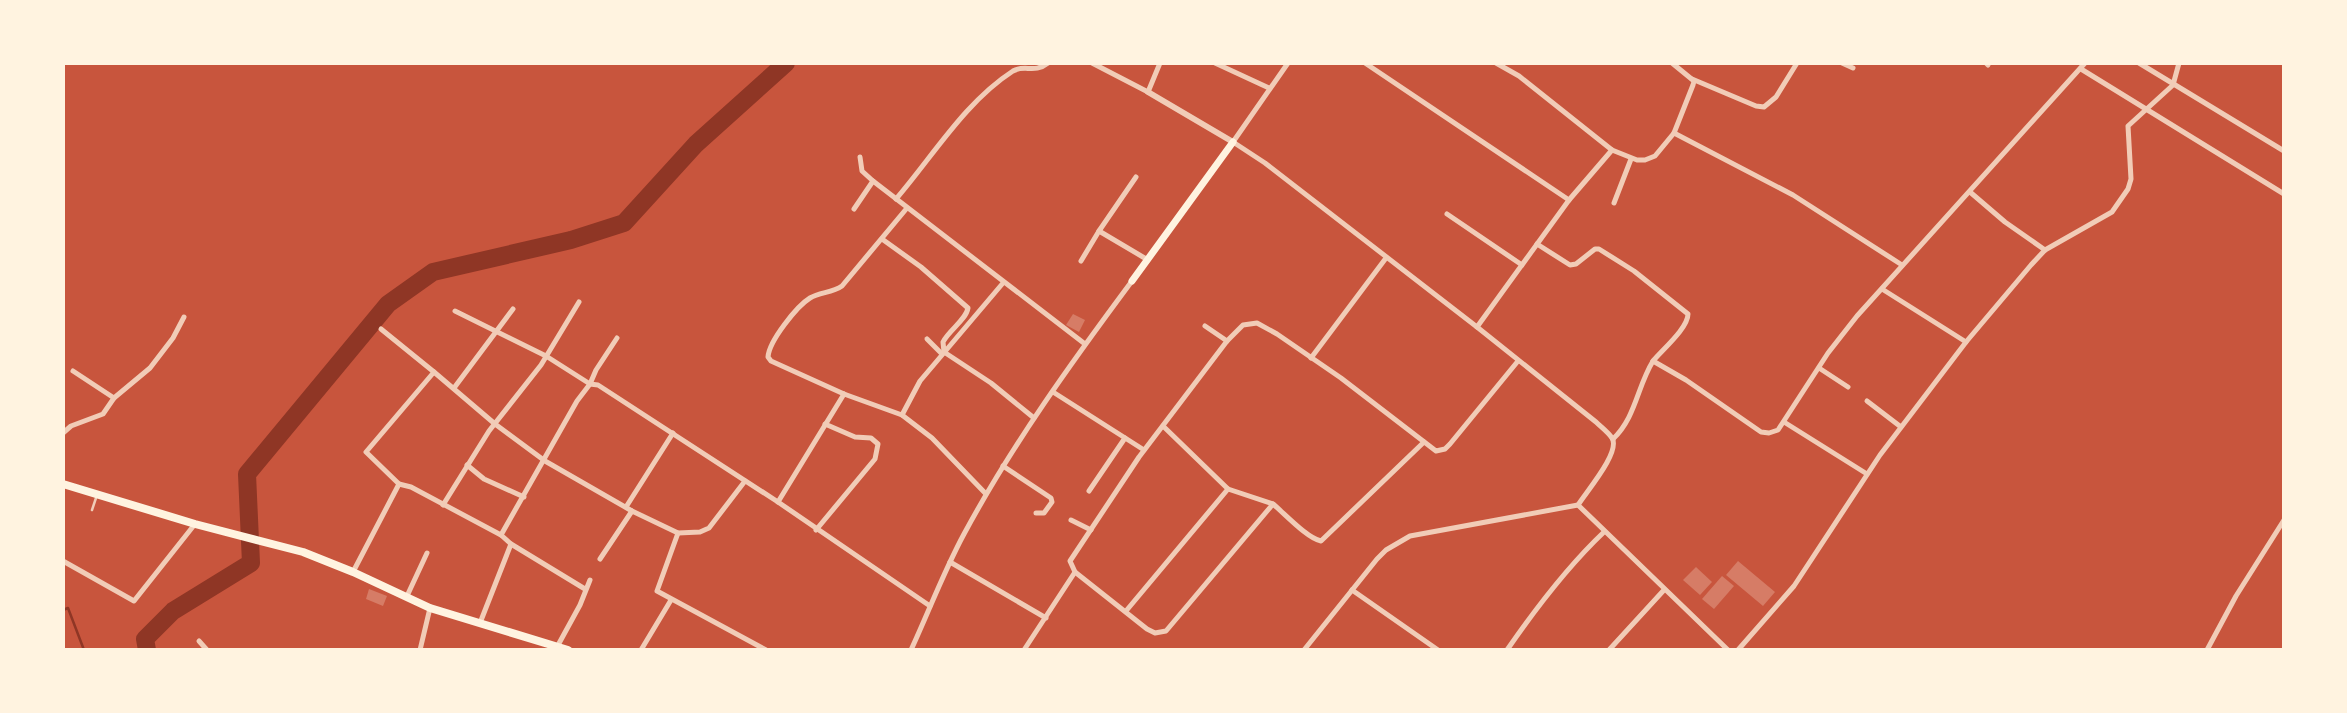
<svg xmlns="http://www.w3.org/2000/svg" width="2347" height="713" font-family="Ubuntu,sans-serif">
  <style>
    .lines { fill: none; stroke-linecap: round; stroke-linejoin: round }
    .stream { stroke: #8f3625; stroke-width: 2.5 }
    .river { stroke: #8f3625; stroke-width: 18 }
    .building { fill: #d67c66 }
    .service { stroke: #f1ccb7; stroke-width: 2.5 }
    .minor { stroke: #f1ccb7; stroke-width: 5 }
    .tertiary { stroke: #f1ccb7; stroke-width: 6 }
    .secondary { stroke: #fff3e0; stroke-width: 7 }
    .primary { stroke: #fff3e0; stroke-width: 8 }
  </style>
  <rect width="100%" height="100%" fill="#c8553d"/>
  <g class="lines">
    <polyline class="stream" points="63,610 68,608 84,650"/>
    <polyline class="river" points="147,650 145,639 173,611 251,563 247,474 388,304 433,272 571,240 624,223 696,144 786,63"/>
  </g>
  <g class="building">
    <polygon points="1073,314 1085,320 1079,332 1066,325"/>
    <polygon points="1738,561 1775,592 1763,606 1726,575"/>
    <polygon points="1696,567 1712,582 1700,595 1683,580"/>
    <polygon points="1722,576 1734,586 1714,609 1702,599"/>
    <polygon points="369,589 387,596 383,606 366,599"/>
  </g>
  <g class="lines">
    <polyline class="service" points="92,510 97,495"/>
    <g class="minor">
      <polyline points="1092,63 1148,92 1160,63"/>
      <polyline points="1215,63 1269,88"/>
      <path d="M1288,63L1233,142L1265,163L1477,327L1596,422C1601,427 1608,432 1612,438C1621,452 1586,492 1578,505L1728,650"/>
      <polyline points="1365,63 1569,200"/>
      <polyline points="1496,63 1519,76 1612,150 1637,160 1645,160 1655,156 1674,133 1693,85 1694,81 1672,63"/>
      <polyline points="1842,63 1853,68"/>
      <polyline points="1986,63 1988,65"/>
      <polyline points="2139,63 2284,151"/>
      <polyline points="2081,69 2284,194"/>
      <polyline points="1692,79 1756,106 1764,107 1776,97 1797,63"/>
      <polyline points="1674,133 1793,195 1902,265"/>
      <polyline points="860,157 862,171 873,181 1085,344"/>
      <polyline points="1970,192 2005,222 2045,250"/>
      <path d="M896,199C933,156 965,102 1013,71C1025,64 1034,74 1048,63"/>
      <polyline points="1614,203 1631,159"/>
      <path d="M907,208L842,286C832,293 820,292 810,298C797,306 769,341 768,357L771,361L844,394L902,415L932,438L986,494"/>
      <polyline points="854,209 873,181"/>
      <polyline points="1447,214 1522,265"/>
      <polyline points="1099,231 1136,177"/>
      <path d="M882,239L921,267L968,308C966,320 949,330 943,342L944,352L991,383L1034,418"/>
      <path d="M1537,244L1570,265L1576,264L1595,249H1599L1634,271L1688,314C1688,328 1663,349 1653,361"/>
      <polyline points="1081,261 1099,231 1148,260"/>
      <polyline points="1882,289 1966,342"/>
      <polyline points="455,311 546,356 590,384 596,370 617,338"/>
      <polyline points="1205,326 1227,341"/>
      <polyline points="1477,327 1569,200 1612,150"/>
      <polyline points="381,329 434,372"/>
      <polyline points="927,339 942,354"/>
      <polyline points="1311,358 1386,258"/>
      <polyline points="1819,368 1848,387"/>
      <polyline points="73,371 114,398"/>
      <polyline points="454,388 513,309"/>
      <polyline points="1053,392 1144,450"/>
      <polyline points="1867,401 1901,427"/>
      <polyline points="902,415 920,381 1003,283"/>
      <polyline points="1784,422 1867,474"/>
      <polyline points="1163,426 1228,489 1273,504"/>
      <polyline points="63,433 71,426 103,414 114,398 150,368 173,338 184,317"/>
      <path d="M1613,439C1636,417 1637,387 1653,361L1686,380L1761,432L1769,433L1778,430L1828,353L1857,316L2085,63"/>
      <polyline points="467,465 484,479 524,497"/>
      <polyline points="1003,466 1051,498 1052,502 1044,513 1036,513"/>
      <polyline points="399,484 366,452 434,372 495,424 545,461 632,511 678,533 700,532 709,528 745,481"/>
      <polyline points="1089,491 1125,438"/>
      <polyline points="778,502 844,394"/>
      <polyline points="443,505 489,431 541,365 579,302"/>
      <polyline points="626,507 673,433"/>
      <polyline points="1071,520 1091,530"/>
      <polyline points="816,530 875,459 878,444 871,438 855,437 825,424"/>
      <polyline points="678,533 657,591 766,650"/>
      <polyline points="511,544 585,589"/>
      <polyline points="600,559 632,511"/>
      <polyline points="63,561 134,601 195,524"/>
      <polyline points="950,562 1046,618"/>
      <polyline points="353,572 399,484 411,487 501,535"/>
      <path d="M1075,572L1147,629L1155,633L1166,631L1273,504C1285,514 1307,538 1321,541L1424,442"/>
      <polyline points="1352,590 1438,650"/>
      <polyline points="407,596 427,553"/>
      <polyline points="1126,611 1228,489"/>
      <polyline points="480,623 511,544 501,535 577,401 590,384 598,385 778,502 930,606"/>
      <polyline points="199,641 207,650"/>
      <polyline points="557,647 580,605 590,580"/>
      <polyline points="420,650 430,608"/>
      <polyline points="641,650 671,600"/>
      <path d="M911,650C929,611 944,571 964,534C1012,445 1071,363 1132,281"/>
      <polyline points="1024,650 1075,572 1070,561 1139,457 1227,341 1243,325 1257,323 1277,334 1341,378 1436,451 1445,449 1450,444 1518,361"/>
      <polyline points="1304,650 1377,559 1386,550 1410,536 1578,505"/>
      <path d="M1507,650C1536,608 1567,567 1604,532"/>
      <polyline points="1609,650 1664,590"/>
      <polyline points="1738,650 1794,586 1880,455 1966,342 2031,265 2045,250 2112,212 2128,189 2131,179 2128,126 2173,85 2179,63"/>
      <polyline points="2207,650 2236,596 2284,520"/>
    </g>
    <polyline class="tertiary" points="1148,92 1233,142"/>
    <polyline class="secondary" points="1132,281 1233,142"/>
    <polyline class="primary" points="63,484 195,524 303,552 353,572 430,608 568,650"/>
  </g>
  <rect width="2347" height="713" fill="none" stroke="#fff3e0" stroke-width="130"/>
</svg>
